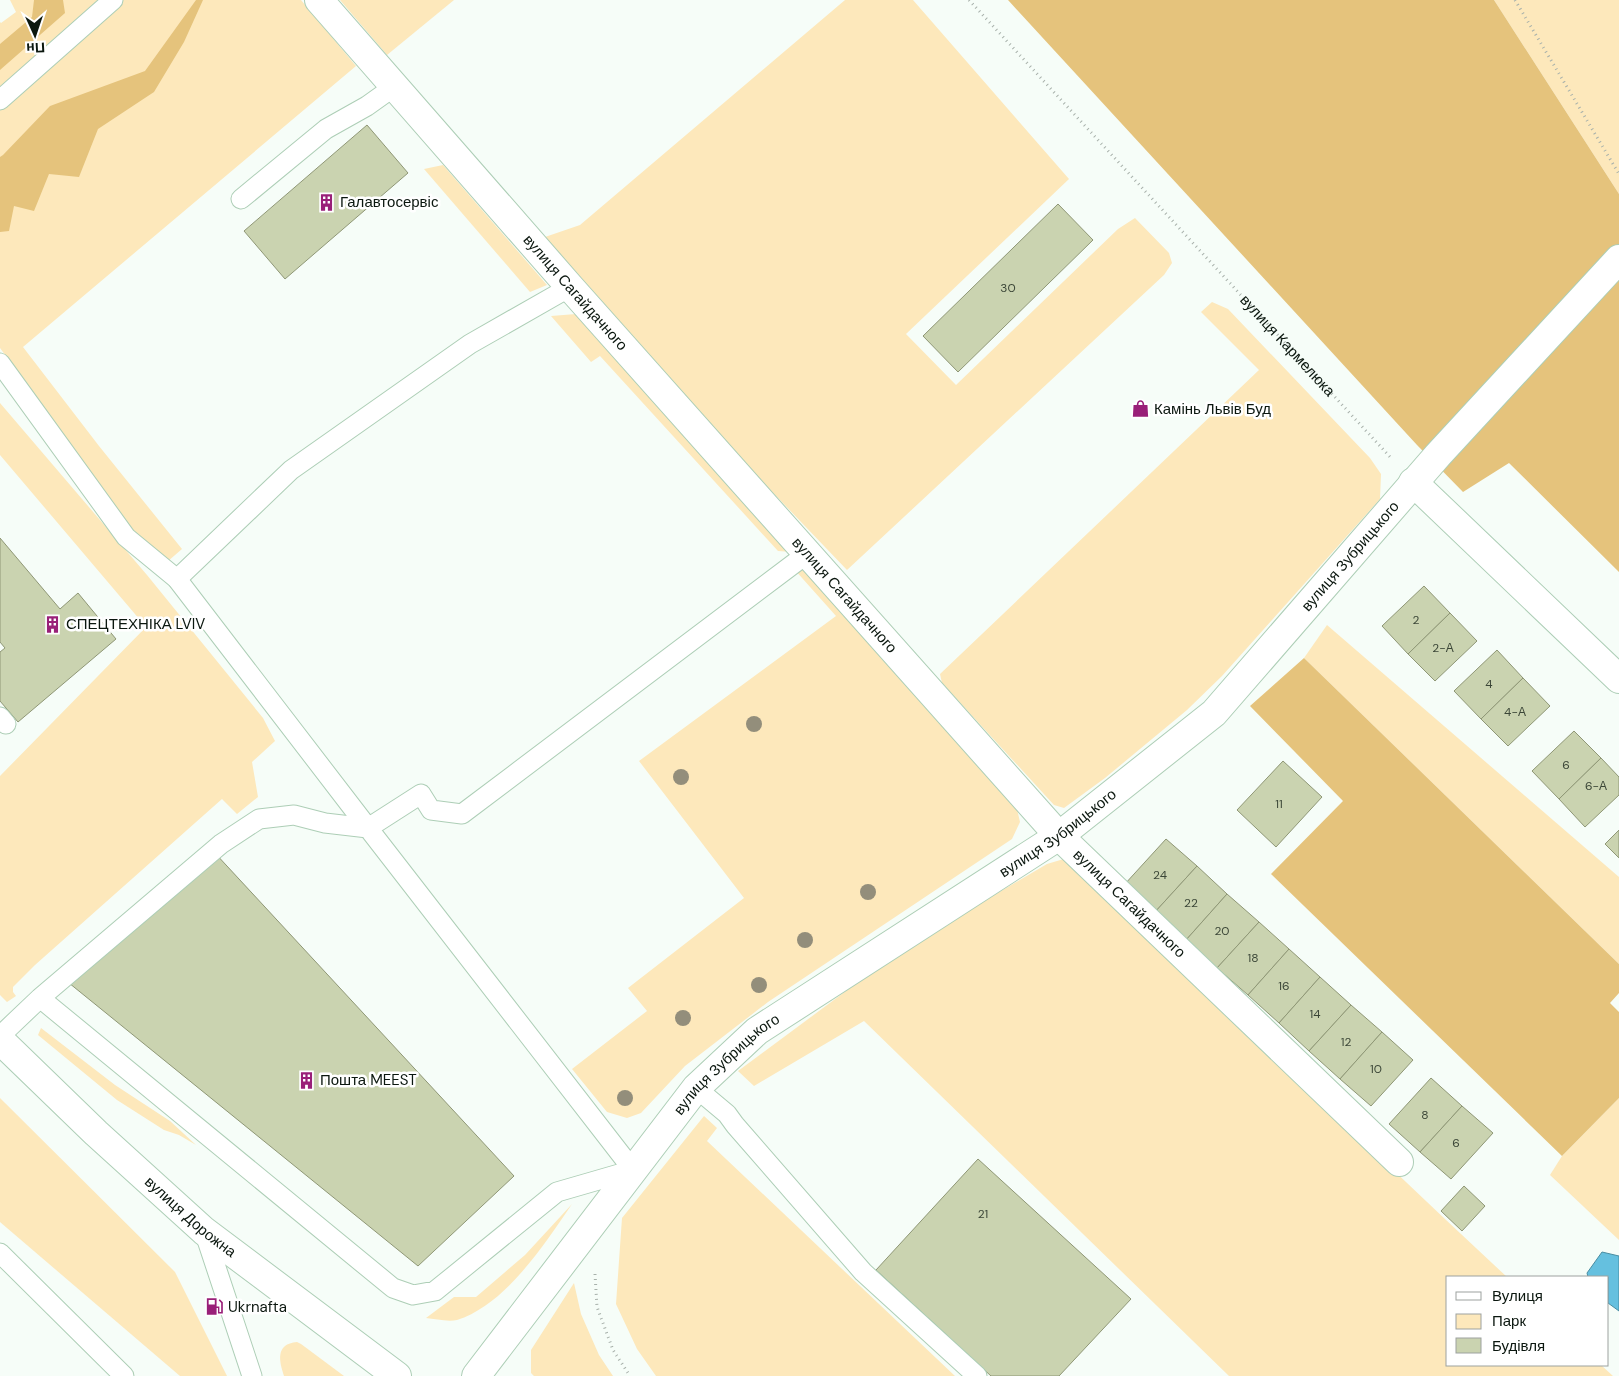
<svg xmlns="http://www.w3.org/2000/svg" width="1619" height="1376" font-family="'DM Sans',sans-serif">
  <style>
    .green { fill: #fde8bb }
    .forest { fill: #e5c37c }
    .water { fill: #65c0df; stroke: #4a8da1 }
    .building { fill: #cad3b0; stroke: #8f9776 }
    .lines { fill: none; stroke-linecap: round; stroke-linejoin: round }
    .lane-casing { stroke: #adceb6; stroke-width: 21 }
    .street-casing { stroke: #adceb6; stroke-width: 30 }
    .primary-casing { stroke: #adceb6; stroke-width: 30 }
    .path { stroke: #a8b1ab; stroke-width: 3; stroke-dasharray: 1 4; stroke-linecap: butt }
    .lane { stroke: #fff; stroke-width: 19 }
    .street { stroke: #fff; stroke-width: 28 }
    .primary { stroke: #fff; stroke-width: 28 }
    .tree { fill: #938e7b }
    .labels { text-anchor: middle; stroke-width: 5; stroke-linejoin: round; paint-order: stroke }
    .number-label { font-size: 12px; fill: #3b4637 }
    .poi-label { font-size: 15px; fill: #0b170f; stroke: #fff; text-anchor: start }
    .street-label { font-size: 15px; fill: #0b170f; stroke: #fff }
  </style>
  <rect width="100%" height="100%" fill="#f6fdf8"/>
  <g class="green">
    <polygon points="10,0 301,0 356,66 23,347 99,446 182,549 167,562 134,531 0,348 0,22 1,23 16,12"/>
    <polygon points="340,0 454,0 387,55"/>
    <polygon points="845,0 913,0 1069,179 906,334 956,385 1118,229 1135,218 1169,253 1172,263 1164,275 847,570 757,476 545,237 580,225"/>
    <polygon points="1494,0 1619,0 1619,194"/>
    <polygon points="443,165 547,285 530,292 424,169"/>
    <polygon points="1212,302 1228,309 1370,458 1381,474 1380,499 1222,676 1187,710 1105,778 1064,808 1054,805 942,683 940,674 1259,370 1201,312"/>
    <polygon points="576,314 792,552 778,551 600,356 591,362 551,316"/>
    <polygon points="0,403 147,575 263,718 275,741 252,762 258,797 237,814 222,799 35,965 13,987 13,992 16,996 7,1002 0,995 0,776 146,627 0,455"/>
    <polygon points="794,569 804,569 1017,809 1020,822 1012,839 768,1002 685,1066 641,1113 627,1118 607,1112 572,1069 647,1011 628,988 744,898 639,761 836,616"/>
    <polygon points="1327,625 1619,877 1619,964 1304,658"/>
    <path d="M1067,858C1215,996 1358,1139 1507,1277H1448V1365H1601L1613,1376H1229L864,1021L754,1086L738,1071L846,991L923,937L1047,864Z"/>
    <polygon points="41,1028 115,1085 170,1121 196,1145 179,1135 164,1130 117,1100 38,1035"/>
    <polygon points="0,1098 175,1272 227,1376 180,1376 0,1222"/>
    <polygon points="1619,1098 1619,1240 1550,1175 1562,1156"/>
    <polygon points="704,1116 717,1128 707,1141 955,1376 656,1376 637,1349 616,1304 622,1218"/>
    <path d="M572,1204C544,1245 506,1304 457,1320C448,1322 435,1319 426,1318L454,1297H476L525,1255Z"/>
    <polygon points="574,1283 581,1314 599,1355 613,1376 534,1376 531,1373 531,1350"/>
    <path d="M297,1342L301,1344L344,1376H284C279,1361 275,1344 297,1342Z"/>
  </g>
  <g class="forest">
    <polygon points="34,0 63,0 65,13 0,70 0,44 32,17"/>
    <polygon points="196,0 203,0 184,42 154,92 98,129 79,177 49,174 34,211 14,206 9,231 0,232 0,157 3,155 50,106 145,71"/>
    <polygon points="1008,0 1494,0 1619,194 1619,572 1509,463 1463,492 1417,445"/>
    <polygon points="1304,658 1619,964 1619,993 1610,1003 1619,1012 1619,1098 1562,1156 1271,874 1343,801 1250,706"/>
  </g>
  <polygon class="water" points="1602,1252 1619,1256 1619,1311 1608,1303 1608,1277 1588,1277 1587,1273"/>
  <g class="building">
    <polygon points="367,125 408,173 285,279 244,231"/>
    <polygon points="1058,204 1093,240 958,372 923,336"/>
    <polygon points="0,538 60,609 78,593 116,639 18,722 0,701 0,652 5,648 0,642"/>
    <polygon points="1424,586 1450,613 1408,654 1382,626"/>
    <polygon points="1450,613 1477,641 1435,681 1408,654"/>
    <polygon points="1497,650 1523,678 1481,719 1454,691"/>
    <polygon points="1523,678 1550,706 1508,746 1481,719"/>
    <polygon points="1574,731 1601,758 1559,799 1532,771"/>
    <polygon points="1601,758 1619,777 1619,795 1585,827 1559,799"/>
    <polygon points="1283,761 1322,797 1276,847 1237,810"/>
    <polygon points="1619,830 1619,858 1605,844"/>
    <polygon points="1166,839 1197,866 1155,912 1124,885"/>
    <polygon points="214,852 514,1176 418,1266 69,983"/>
    <polygon points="1197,866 1227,894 1186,940 1155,912"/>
    <polygon points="1227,894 1259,922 1217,968 1186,940"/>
    <polygon points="1259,922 1289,949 1248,995 1217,968"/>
    <polygon points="1289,949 1320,977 1279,1023 1248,995"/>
    <polygon points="1320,977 1351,1005 1309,1051 1279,1023"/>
    <polygon points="1351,1005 1382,1032 1340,1079 1309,1051"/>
    <polygon points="1382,1032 1413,1060 1371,1106 1340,1079"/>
    <polygon points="1431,1078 1462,1106 1420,1152 1389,1124"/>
    <polygon points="1462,1106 1493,1133 1451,1179 1420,1152"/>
    <polygon points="978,1159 1131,1299 1059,1376 991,1376 876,1270"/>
    <polygon points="1464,1186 1485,1206 1462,1231 1441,1211"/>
  </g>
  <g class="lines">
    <defs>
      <g id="lane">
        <polyline points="0,100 113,0"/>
        <polyline points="241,199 326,129 367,106 395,86"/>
        <polyline points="0,363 126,537 177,579 368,828 421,794 431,810 462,814 808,553"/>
        <polyline points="177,579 291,470 470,344 570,287"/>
        <polyline points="0,717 6,724"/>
        <polyline points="0,1036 40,998 393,1288 413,1295 435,1291 557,1192 633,1170 368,828 325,823 294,815 259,819 221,844 40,998"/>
        <polyline points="696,1088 727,1114 735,1125 863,1272 977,1376"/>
        <polyline points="204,1231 252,1376"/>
        <polyline points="0,1253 124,1376"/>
      </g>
      <g id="street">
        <path id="s2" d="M319,0L570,287L1059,836L1399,1162"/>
        <polyline points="1413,482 1619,679"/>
        <path id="s3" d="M476,1376L696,1088L757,1031L1059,836L1214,713L1438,455L1619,259"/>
      </g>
      <g id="primary">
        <path id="s4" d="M0,1040L96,1133L204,1231L397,1376"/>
      </g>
    </defs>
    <use href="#lane" class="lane-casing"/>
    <use href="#street" class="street-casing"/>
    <use href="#primary" class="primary-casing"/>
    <g class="path">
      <path id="s1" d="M969,0L1392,459"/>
      <polyline points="1515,0 1619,174"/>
      <polyline points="595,1274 597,1307 613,1350 630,1376"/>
    </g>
    <use href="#lane" class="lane"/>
    <use href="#street" class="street"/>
    <use href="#primary" class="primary"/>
  </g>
  <g class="tree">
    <circle cx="754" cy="724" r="8"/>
    <circle cx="681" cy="777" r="8"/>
    <circle cx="868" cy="892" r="8"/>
    <circle cx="805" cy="940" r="8"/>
    <circle cx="759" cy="985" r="8"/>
    <circle cx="683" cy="1018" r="8"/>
    <circle cx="625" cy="1098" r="8"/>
  </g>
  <defs>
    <symbol id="building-bare" viewBox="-9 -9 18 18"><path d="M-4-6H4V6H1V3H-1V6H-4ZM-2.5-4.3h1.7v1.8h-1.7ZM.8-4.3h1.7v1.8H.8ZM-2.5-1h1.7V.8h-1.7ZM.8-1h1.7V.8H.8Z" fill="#991f78" stroke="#fff" stroke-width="2.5" paint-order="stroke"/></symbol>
    <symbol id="shop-bare" viewBox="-9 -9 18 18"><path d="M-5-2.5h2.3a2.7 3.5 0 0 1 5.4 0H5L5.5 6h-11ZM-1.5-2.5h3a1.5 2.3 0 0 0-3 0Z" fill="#991f78" stroke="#fff" stroke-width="2.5" paint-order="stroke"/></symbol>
    <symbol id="fuel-bare" viewBox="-9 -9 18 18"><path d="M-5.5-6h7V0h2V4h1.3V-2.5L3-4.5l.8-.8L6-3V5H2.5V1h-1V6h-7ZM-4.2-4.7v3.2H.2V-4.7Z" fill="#991f78" stroke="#fff" stroke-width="2.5" paint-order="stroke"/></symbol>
  </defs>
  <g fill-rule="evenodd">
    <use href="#building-bare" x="314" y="190" width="25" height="25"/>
    <use href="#shop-bare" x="1128" y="396" width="25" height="25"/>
    <use href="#building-bare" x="40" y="612" width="25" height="25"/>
    <use href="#building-bare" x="294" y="1068" width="25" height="25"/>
    <use href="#fuel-bare" x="202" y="1294" width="25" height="25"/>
  </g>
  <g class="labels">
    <g class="number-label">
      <text x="1008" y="292">30</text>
      <text x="1416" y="624">2</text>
      <text x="1443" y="652">2-А</text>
      <text x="1489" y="688">4</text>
      <text x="1515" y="716">4-А</text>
      <text x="1566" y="769">6</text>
      <text x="1596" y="790">6-А</text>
      <text x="1279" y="808">11</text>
      <text x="1160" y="879">24</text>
      <text x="1191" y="907">22</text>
      <text x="1222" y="935">20</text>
      <text x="1253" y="962">18</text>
      <text x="1284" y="990">16</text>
      <text x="1315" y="1018">14</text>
      <text x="1346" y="1046">12</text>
      <text x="1376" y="1073">10</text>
      <text x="1425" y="1119">8</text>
      <text x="1456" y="1147">6</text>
      <text x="983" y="1218">21</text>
    </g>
    <g class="poi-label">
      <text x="340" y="207">Галавтосервіс</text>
      <text x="1154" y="414">Камінь Львів Буд</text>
      <text x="66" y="629">СПЕЦТЕХНІКА LVIV</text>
      <text x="320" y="1085">Пошта MEEST</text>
      <text x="228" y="1312">Ukrnafta</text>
    </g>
    <g class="street-label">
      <text dy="5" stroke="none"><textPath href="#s2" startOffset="389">вулиця Сагайдачного</textPath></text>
      <text dy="5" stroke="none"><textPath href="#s1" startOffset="470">вулиця Кармелюка</textPath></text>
      <text dy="5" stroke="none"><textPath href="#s3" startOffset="1211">вулиця Зубрицького</textPath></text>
      <text dy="5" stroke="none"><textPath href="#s2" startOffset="794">вулиця Сагайдачного</textPath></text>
      <text dy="5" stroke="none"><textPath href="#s3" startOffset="806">вулиця Зубрицького</textPath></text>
      <text dy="5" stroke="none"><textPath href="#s2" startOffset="1214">вулиця Сагайдачного</textPath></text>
      <text dy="5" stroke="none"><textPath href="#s3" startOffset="401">вулиця Зубрицького</textPath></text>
      <text dy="5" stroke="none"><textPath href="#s4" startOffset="260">вулиця Дорожна</textPath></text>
    </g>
  </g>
  <rect x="1446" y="1276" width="162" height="90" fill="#ffffff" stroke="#9da29f"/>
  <rect x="1456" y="1292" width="25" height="8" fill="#ffffff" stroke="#9da29f"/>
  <text x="1492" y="1301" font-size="15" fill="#0b170f">Вулиця</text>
  <rect x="1456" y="1314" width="25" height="15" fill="#fde8bb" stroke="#9da29f"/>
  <text x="1492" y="1326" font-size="15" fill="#0b170f">Парк</text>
  <rect x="1456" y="1338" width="25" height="15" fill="#cad3b0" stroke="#9da29f"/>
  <text x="1492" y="1351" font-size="15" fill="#0b170f">Будівля</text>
  <g transform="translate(35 35) rotate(177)" stroke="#ffffff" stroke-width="4" paint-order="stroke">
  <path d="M0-4L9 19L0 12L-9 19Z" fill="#0b170f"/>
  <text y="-8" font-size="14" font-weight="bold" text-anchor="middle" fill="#0b170f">Пн</text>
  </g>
</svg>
